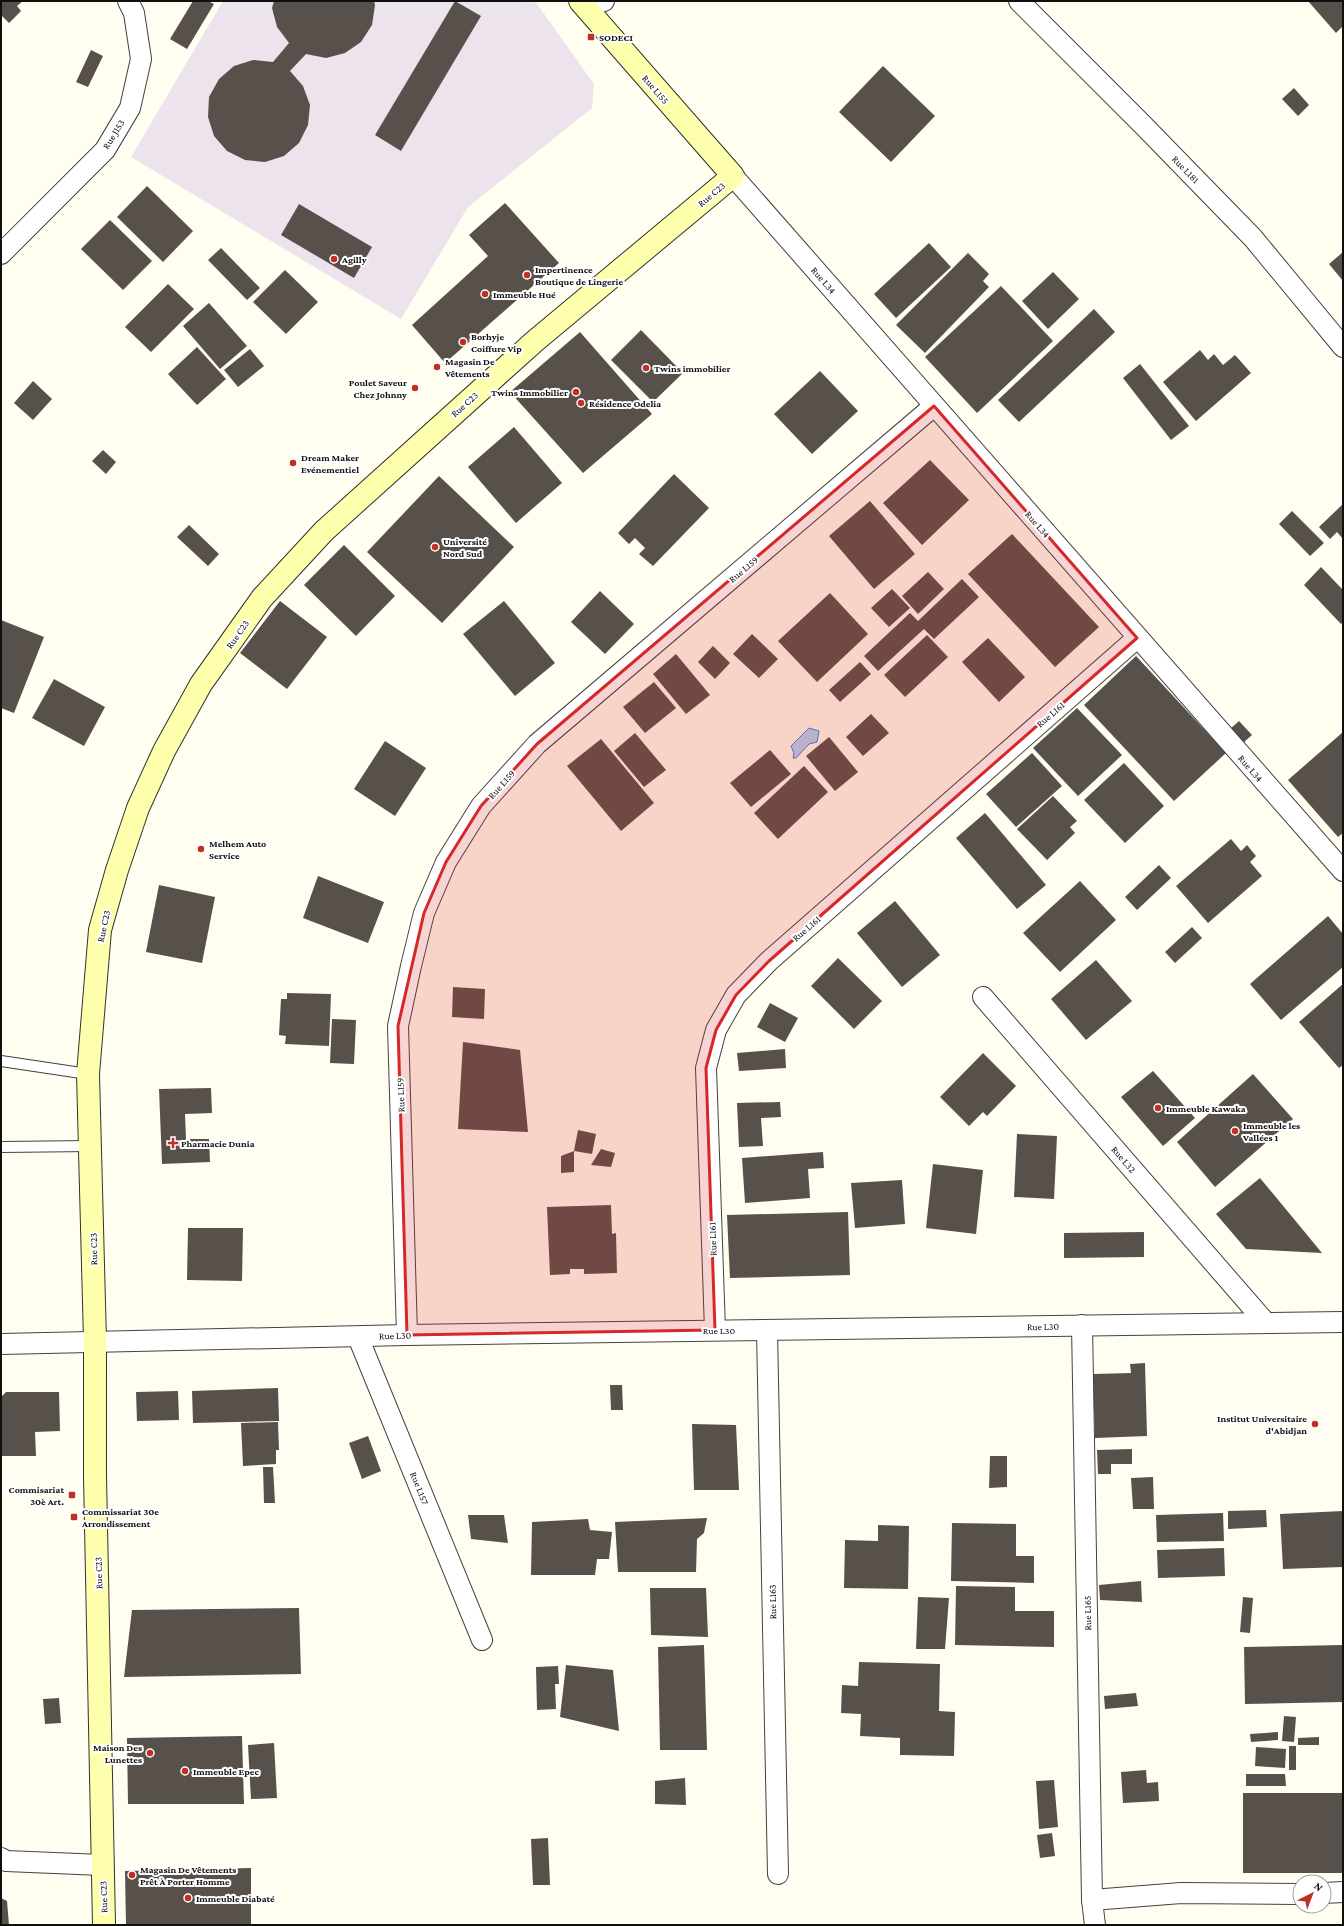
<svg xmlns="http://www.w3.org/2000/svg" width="1344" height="1926" font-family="'Crimson Pro',serif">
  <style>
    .industrial { fill: #ede3ed }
    .water { fill: #b5d6f7; stroke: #3b82cf }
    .building { fill: #58514b }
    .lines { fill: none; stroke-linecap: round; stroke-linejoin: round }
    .lane-casing { stroke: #424242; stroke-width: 12 }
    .street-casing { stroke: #424242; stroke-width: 22 }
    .secondary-casing { stroke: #313131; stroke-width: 24 }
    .lane { stroke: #fff; stroke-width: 10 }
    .street { stroke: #fff; stroke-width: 20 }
    .secondary { stroke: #feffac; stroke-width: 22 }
    .marked { fill: #d62828; fill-opacity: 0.2; stroke: #d62828; stroke-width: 3; stroke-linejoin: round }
    .poi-dot { fill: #c12f24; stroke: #fff; stroke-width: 1.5 }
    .labels { text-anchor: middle; stroke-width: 4; stroke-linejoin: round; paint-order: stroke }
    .poi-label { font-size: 10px; font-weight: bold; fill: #0f0f0f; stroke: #fff; text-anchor: start }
    .street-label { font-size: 10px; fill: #0f0f0f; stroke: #fff }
  </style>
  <rect width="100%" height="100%" fill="#fffef1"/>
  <polygon class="industrial" points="223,1 525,1 528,3 535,1 594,84 592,108 468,207 401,319 131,157"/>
  <polygon class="water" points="809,728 819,731 817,742 809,744 796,758 793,758 794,753 791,746"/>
  <g class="building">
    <polygon points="1,1 23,1 17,6 21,11 9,23 1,15"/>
    <polygon points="193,1 208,1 214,4 187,49 170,39"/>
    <polygon points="274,1 374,1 375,5 372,25 361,42 345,53 326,58 306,54 290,71 303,86 310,105 308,125 299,143 284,156 265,162 245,160 227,151 214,136 208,117 209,97 219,79 234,66 253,60 273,62 289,43 277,27 272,8"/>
    <polygon points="455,1 481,16 401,151 375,135"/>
    <polygon points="1308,1 1343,1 1343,26 1336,33"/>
    <polygon points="91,50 103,56 88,87 76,82"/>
    <polygon points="883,66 935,116 891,162 839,112"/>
    <polygon points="1294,88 1309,105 1298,116 1282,99"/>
    <polygon points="147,186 193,231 163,262 117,217"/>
    <polygon points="505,203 559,263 445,363 412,325 488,256 469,235"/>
    <polygon points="299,204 372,247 354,278 281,235"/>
    <polygon points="110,220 152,261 123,290 81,249"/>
    <polygon points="929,243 951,267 896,318 874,294"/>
    <polygon points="221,248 260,288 247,300 208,260"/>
    <polygon points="1343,252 1343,281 1329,264"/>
    <polygon points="968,253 989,274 983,281 989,287 925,353 896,325"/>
    <polygon points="285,270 318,302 286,334 253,302"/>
    <polygon points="1053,272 1079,299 1048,329 1022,301"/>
    <polygon points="168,284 194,309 151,352 125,327"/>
    <polygon points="1001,286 1053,341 977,413 925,357"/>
    <polygon points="209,303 247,346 220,369 183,326"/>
    <polygon points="1094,309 1115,332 1019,422 998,400"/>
    <polygon points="641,330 683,373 653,402 611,360"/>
    <polygon points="580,332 652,414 583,473 510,392"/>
    <polygon points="197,347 226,379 197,405 168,374"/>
    <polygon points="250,349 264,366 238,387 224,370"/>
    <polygon points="1200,350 1208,360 1214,354 1223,365 1235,355 1251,373 1196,421 1163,382"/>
    <polygon points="1140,364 1189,426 1171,440 1123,378"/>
    <polygon points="820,371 858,411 812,454 774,414"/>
    <polygon points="33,381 52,399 33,420 14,403"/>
    <polygon points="514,427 562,483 516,523 468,467"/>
    <polygon points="103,450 116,462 106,474 92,461"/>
    <polygon points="930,460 969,500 922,545 883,503"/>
    <polygon points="674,474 709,508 653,566 639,554 645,548 635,538 629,544 618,533"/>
    <polygon points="439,476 514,547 442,623 367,552"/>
    <polygon points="870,501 915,554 874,589 829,536"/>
    <polygon points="1343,504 1343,539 1337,532 1330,539 1319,527"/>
    <polygon points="1292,511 1324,543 1310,556 1279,524"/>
    <polygon points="189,525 219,554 208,566 177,537"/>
    <polygon points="1012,534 1099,627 1055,667 968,574"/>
    <polygon points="344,545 395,596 356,636 304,585"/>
    <polygon points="1321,567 1343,590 1343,622 1341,624 1304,585"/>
    <polygon points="928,572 944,589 918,614 902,596"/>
    <polygon points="962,579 979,597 934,639 924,629 878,671 864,656 910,613 918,621"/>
    <polygon points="892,589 910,608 889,627 871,608"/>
    <polygon points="600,591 634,624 605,654 571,622"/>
    <polygon points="830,593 868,634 817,682 778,641"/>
    <polygon points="280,601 327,637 287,689 240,653"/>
    <polygon points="504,601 555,663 515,696 463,634"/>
    <polygon points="1,620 44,637 14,713 1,708"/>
    <polygon points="752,634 778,659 759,678 733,654"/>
    <polygon points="927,635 948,657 905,697 884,675"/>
    <polygon points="988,638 1025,677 999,702 962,662"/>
    <polygon points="713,646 730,663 715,679 698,662"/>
    <polygon points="676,654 710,695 686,714 653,674"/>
    <polygon points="1136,656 1226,753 1174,801 1084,705"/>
    <polygon points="860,662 871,674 840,702 829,690"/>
    <polygon points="54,679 105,707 84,746 32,718"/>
    <polygon points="654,682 676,708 645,733 623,707"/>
    <polygon points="1077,708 1122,755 1078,796 1033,748"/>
    <polygon points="871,714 889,733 863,756 846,737"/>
    <polygon points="1239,721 1252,735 1243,743 1230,729"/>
    <polygon points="1343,732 1343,833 1338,837 1288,780"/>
    <polygon points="635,733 666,770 644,787 614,751"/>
    <polygon points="829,737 858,772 835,791 806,756"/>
    <polygon points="601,739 654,803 621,831 567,766"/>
    <polygon points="385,741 426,768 395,816 354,789"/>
    <polygon points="770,750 791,774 751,807 730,783"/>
    <polygon points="1032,753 1062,786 1016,827 986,794"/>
    <polygon points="1124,763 1164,806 1125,843 1084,800"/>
    <polygon points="804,766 828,792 778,839 754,813"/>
    <polygon points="1053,796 1077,821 1070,827 1075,833 1047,860 1017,829"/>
    <polygon points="985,813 1046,885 1017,909 956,838"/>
    <polygon points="1231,839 1241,851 1247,845 1256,856 1250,862 1262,876 1208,923 1176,886"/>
    <polygon points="1159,865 1171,878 1137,910 1125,897"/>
    <polygon points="318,876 384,902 368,943 303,918"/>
    <polygon points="1080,881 1116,920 1060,972 1023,933"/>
    <polygon points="159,885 215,897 202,963 146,952"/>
    <polygon points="895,901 940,955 902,987 857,933"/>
    <polygon points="1328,916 1343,934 1343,967 1281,1020 1250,984"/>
    <polygon points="1192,927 1202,938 1175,963 1165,952"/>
    <polygon points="838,958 882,1001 854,1029 811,986"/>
    <polygon points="1096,960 1132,1001 1086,1040 1051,999"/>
    <polygon points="1343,984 1343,1065 1339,1068 1299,1022"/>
    <polygon points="453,987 485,989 484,1019 452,1017"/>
    <polygon points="287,993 331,994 329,1046 285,1044 286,1036 279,1035 281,999 287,999"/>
    <polygon points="770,1003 798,1018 785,1042 757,1027"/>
    <polygon points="332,1019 356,1020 354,1064 330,1063"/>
    <polygon points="463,1042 520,1050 528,1132 458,1129"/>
    <polygon points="785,1049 786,1068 739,1071 737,1053"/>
    <polygon points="983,1053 1016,1086 987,1116 983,1112 969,1126 940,1097"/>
    <polygon points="1153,1071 1195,1118 1163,1146 1121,1097"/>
    <polygon points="1253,1074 1293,1119 1215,1187 1177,1142"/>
    <polygon points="211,1088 212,1113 185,1114 186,1139 209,1139 210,1162 162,1164 159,1089"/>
    <polygon points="780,1102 781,1117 761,1118 763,1146 739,1147 737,1103"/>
    <polygon points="578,1130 596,1134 592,1154 574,1151"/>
    <polygon points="1017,1134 1057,1136 1054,1199 1014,1197"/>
    <polygon points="601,1149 615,1153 611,1167 591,1165"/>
    <polygon points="574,1151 574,1172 561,1173 561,1156"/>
    <polygon points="823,1152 824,1168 808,1169 810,1198 745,1203 742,1158"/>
    <polygon points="933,1164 983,1170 976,1234 926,1228"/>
    <polygon points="1260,1178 1322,1253 1246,1249 1216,1214"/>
    <polygon points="902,1180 905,1224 855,1228 851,1183"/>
    <polygon points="611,1205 612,1234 616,1233 617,1273 584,1274 584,1269 570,1269 570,1274 550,1275 547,1207"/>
    <polygon points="848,1212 850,1275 730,1278 727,1215"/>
    <polygon points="188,1228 243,1228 242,1281 187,1280"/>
    <polygon points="1144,1232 1144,1257 1064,1258 1064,1233"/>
    <polygon points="1145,1363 1147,1436 1095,1438 1093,1374 1131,1373 1130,1364"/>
    <polygon points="610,1385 622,1385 623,1410 611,1410"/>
    <polygon points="278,1388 279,1421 193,1423 192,1391"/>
    <polygon points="178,1391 179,1420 137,1421 136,1392"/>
    <polygon points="6,1392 59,1392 60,1431 35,1432 36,1456 1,1456 1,1397"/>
    <polygon points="278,1422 279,1450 276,1450 276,1464 243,1466 241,1423"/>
    <polygon points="692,1424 736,1425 739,1490 694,1490"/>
    <polygon points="368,1436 381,1471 362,1479 349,1443"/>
    <polygon points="1132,1449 1132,1464 1111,1464 1111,1474 1098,1474 1097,1450"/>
    <polygon points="990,1456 1007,1456 1007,1487 989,1488"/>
    <polygon points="263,1467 273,1467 275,1503 264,1503"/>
    <polygon points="1153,1477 1154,1509 1133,1509 1131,1478"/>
    <polygon points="1266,1510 1267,1527 1228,1529 1228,1511"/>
    <polygon points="1343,1511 1343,1567 1283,1569 1280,1514"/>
    <polygon points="1223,1513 1224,1541 1157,1542 1156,1515"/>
    <polygon points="468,1515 504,1515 508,1543 471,1539"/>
    <polygon points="707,1518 704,1533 697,1539 696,1572 618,1572 615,1522"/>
    <polygon points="588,1519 590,1530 612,1532 609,1559 597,1559 595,1575 531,1575 532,1522"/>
    <polygon points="952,1523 1016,1524 1016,1556 1034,1556 1034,1583 951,1581"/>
    <polygon points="878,1525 909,1526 908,1589 844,1588 845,1540 878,1541"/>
    <polygon points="1224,1548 1225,1576 1158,1578 1157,1550"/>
    <polygon points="1141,1581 1142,1602 1100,1600 1099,1585"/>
    <polygon points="956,1586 1015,1587 1015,1611 1054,1611 1054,1647 955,1645"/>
    <polygon points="650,1588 706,1588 708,1637 651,1635"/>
    <polygon points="918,1597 949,1598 945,1649 916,1649"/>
    <polygon points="1243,1597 1253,1598 1250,1633 1240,1632"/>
    <polygon points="299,1608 301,1674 124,1677 132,1610"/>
    <polygon points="704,1645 707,1750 660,1750 658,1647"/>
    <polygon points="1343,1645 1343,1702 1245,1704 1244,1647"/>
    <polygon points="859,1662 940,1664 939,1711 955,1712 954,1756 900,1755 900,1738 860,1736 861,1714 841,1713 842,1685 858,1686"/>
    <polygon points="566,1665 613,1670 619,1731 560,1717"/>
    <polygon points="558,1666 559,1684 555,1684 556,1709 537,1710 536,1667"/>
    <polygon points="1136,1693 1138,1706 1105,1709 1104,1696"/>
    <polygon points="59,1698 61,1723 45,1724 43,1699"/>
    <polygon points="1284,1716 1296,1717 1294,1742 1282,1741"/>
    <polygon points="1278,1732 1278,1740 1251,1742 1250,1734"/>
    <polygon points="242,1736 244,1804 128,1804 127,1738"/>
    <polygon points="1319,1737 1319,1745 1298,1745 1298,1738"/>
    <polygon points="274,1743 277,1798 251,1799 248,1745"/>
    <rect x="1289" y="1746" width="7" height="24"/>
    <polygon points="1256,1747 1286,1749 1285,1768 1255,1766"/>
    <polygon points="1146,1770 1147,1783 1158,1782 1159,1801 1123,1803 1121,1772"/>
    <polygon points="1246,1774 1285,1774 1286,1786 1246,1786"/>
    <polygon points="685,1778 686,1805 655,1804 655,1781"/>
    <polygon points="1054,1780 1058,1827 1039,1829 1036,1781"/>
    <rect x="1243" y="1793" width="100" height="80"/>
    <polygon points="1052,1833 1055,1856 1040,1858 1037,1835"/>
    <polygon points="548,1838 550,1885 533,1885 531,1839"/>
    <polygon points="251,1868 251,1925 126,1925 125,1871"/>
    <polygon points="1,1898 7,1901 9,1925 1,1925"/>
  </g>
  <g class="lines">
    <defs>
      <g id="lane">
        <polyline points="1,1061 88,1074"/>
        <polyline points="1,1147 91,1146"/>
      </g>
      <g id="street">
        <polyline points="1019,1 1142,124 1253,238 1343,347"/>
        <polyline points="585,7 604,1"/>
        <polyline points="733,176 1343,871"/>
        <polyline points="1,254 105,150 130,108 141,59 134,13 128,1"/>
        <polyline points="983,997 1265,1322"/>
        <polyline points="1082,1325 1092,1900 1095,1925"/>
        <polyline points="715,1330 706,1068 716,1030 736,995 769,961 1137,638"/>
        <polyline points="767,1331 778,1874"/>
        <polyline points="407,1335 398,1026 411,966 424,913 446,862 481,806 537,744 934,406"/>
        <polyline points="358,1337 482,1640"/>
        <polyline points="1,1344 407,1335 1343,1322"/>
        <polyline points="1,1858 6,1861 102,1865"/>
        <polyline points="1324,1893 1343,1892"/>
        <polyline points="1092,1900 1181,1893 1300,1894"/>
      </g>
      <polyline id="secondary" points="104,1925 95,1476 95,1341 88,1074 100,930 117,870 138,808 164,751 201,684 262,598 324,531 535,341 733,176 580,1"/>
    </defs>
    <use href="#lane" class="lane-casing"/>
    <use href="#street" class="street-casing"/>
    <use href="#secondary" class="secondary-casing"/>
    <use href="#lane" class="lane"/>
    <use href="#street" class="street"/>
    <use href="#secondary" class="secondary"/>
  </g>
  <path class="marked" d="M934,406L1137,638L769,961L736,995L716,1030L706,1068L715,1330L407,1335L398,1026L424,913L446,862L481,806L537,744Z"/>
  <g class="poi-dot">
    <rect x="587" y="33" width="8" height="8" rx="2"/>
    <circle cx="334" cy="259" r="4"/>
    <circle cx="527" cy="275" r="4"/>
    <circle cx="485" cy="294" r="4"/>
    <circle cx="463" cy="342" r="4"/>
    <circle cx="437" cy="367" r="4"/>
    <circle cx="646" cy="368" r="4"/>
    <circle cx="415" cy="388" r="4"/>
    <circle cx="576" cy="392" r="4"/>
    <circle cx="581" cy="403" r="4"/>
    <circle cx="293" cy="463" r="4"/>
    <circle cx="435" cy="547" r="4"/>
    <circle cx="201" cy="849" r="4"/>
    <circle cx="1158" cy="1108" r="4"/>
    <circle cx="1235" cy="1131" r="4"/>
    <path d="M171 1137h4v4h4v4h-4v4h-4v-4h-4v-4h4z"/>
    <circle cx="1315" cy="1424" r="4"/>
    <rect x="68" y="1491" width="8" height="8" rx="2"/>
    <rect x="70" y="1513" width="8" height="8" rx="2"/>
    <circle cx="150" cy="1753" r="4"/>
    <circle cx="185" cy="1771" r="4"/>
    <circle cx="132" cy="1875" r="4"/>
    <circle cx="188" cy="1898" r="4"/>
  </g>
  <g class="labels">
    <g class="poi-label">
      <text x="599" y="41">SODECI</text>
      <text x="342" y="263">Agilly</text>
      <text x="535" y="273">Impertinence<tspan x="535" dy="12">Boutique de Lingerie</tspan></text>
      <text x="493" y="298">Immeuble Hué</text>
      <text x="471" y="340">Borhyje<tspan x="471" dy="12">Coiffure Vip</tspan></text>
      <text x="445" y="365">Magasin De<tspan x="445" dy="12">Vêtements</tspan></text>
      <text x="654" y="372">Twins immobilier</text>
      <text x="407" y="386" text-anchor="end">Poulet Saveur<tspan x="407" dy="12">Chez Johnny</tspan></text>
      <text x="568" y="396" text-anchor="end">Twins Immobilier</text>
      <text x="589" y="407">Résidence Odelia</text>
      <text x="301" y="461">Dream Maker<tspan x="301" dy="12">Evénementiel</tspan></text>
      <text x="443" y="545">Université<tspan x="443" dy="12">Nord Sud</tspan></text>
      <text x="209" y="847">Melhem Auto<tspan x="209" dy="12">Service</tspan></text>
      <text x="1166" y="1112">Immeuble Kawaka</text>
      <text x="1243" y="1129">Immeuble les<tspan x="1243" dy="12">Vallées 1</tspan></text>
      <text x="181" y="1147">Pharmacie Dunia</text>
      <text x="1307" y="1422" text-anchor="end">Institut Universitaire<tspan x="1307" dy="12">d'Abidjan</tspan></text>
      <text x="64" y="1493" text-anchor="end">Commisariat<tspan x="64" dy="12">30è Art.</tspan></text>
      <text x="82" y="1515">Commissariat 30e<tspan x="82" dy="12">Arrondissement</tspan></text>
      <text x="142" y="1751" text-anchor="end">Maison Des<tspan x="142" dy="12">Lunettes</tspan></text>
      <text x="193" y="1775">Immeuble Epec</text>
      <text x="140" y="1873">Magasin De Vêtements<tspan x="140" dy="12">Prêt À Porter Homme</tspan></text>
      <text x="196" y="1902">Immeuble Diabaté</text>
    </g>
    <g class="street-label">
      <text transform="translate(656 89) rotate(49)" y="4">Rue L155</text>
      <text transform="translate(113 134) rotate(-58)" y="4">Rue J153</text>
      <text transform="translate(1186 169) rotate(46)" y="4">Rue L181</text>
      <text transform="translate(711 194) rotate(-40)" y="4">Rue C23</text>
      <text transform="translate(824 280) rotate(49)" y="4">Rue L34</text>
      <text transform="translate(464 404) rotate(-42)" y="4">Rue C23</text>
      <text transform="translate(1038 524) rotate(49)" y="4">Rue L34</text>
      <text transform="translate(743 569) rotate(-40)" y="4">Rue L159</text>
      <text transform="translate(237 634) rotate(-55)" y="4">Rue C23</text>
      <text transform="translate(1050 714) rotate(-41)" y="4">Rue L161</text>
      <text transform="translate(1251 768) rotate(49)" y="4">Rue L34</text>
      <text transform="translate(501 784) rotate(-48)" y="4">Rue L159</text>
      <text transform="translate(103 926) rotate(-78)" y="4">Rue C23</text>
      <text transform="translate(806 928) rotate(-41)" y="4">Rue L161</text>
      <text transform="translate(400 1095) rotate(-92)" y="4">Rue L159</text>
      <text transform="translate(1124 1159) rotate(49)" y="4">Rue L32</text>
      <text transform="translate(712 1239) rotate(-92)" y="4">Rue L161</text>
      <text transform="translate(93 1249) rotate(-91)" y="4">Rue C23</text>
      <text transform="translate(1043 1326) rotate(-1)" y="4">Rue L30</text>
      <text x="719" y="1334">Rue L30</text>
      <text transform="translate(395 1335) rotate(-2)" y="4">Rue L30</text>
      <text transform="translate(420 1488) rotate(68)" y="4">Rue L157</text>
      <text transform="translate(98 1573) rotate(-92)" y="4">Rue C23</text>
      <text transform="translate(772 1602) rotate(-91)" y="4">Rue L163</text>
      <text transform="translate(1087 1613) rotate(-91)" y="4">Rue L165</text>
      <text transform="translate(103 1897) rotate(-92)" y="4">Rue C23</text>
    </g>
  </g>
  <rect width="1344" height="1926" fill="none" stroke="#0f0f0f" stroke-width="4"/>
  <g transform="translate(1312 1894) rotate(42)"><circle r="19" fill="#ffffff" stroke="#9f9f9f"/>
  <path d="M0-3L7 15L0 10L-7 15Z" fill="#c12f24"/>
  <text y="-6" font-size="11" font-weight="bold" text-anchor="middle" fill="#0f0f0f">N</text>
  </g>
</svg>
